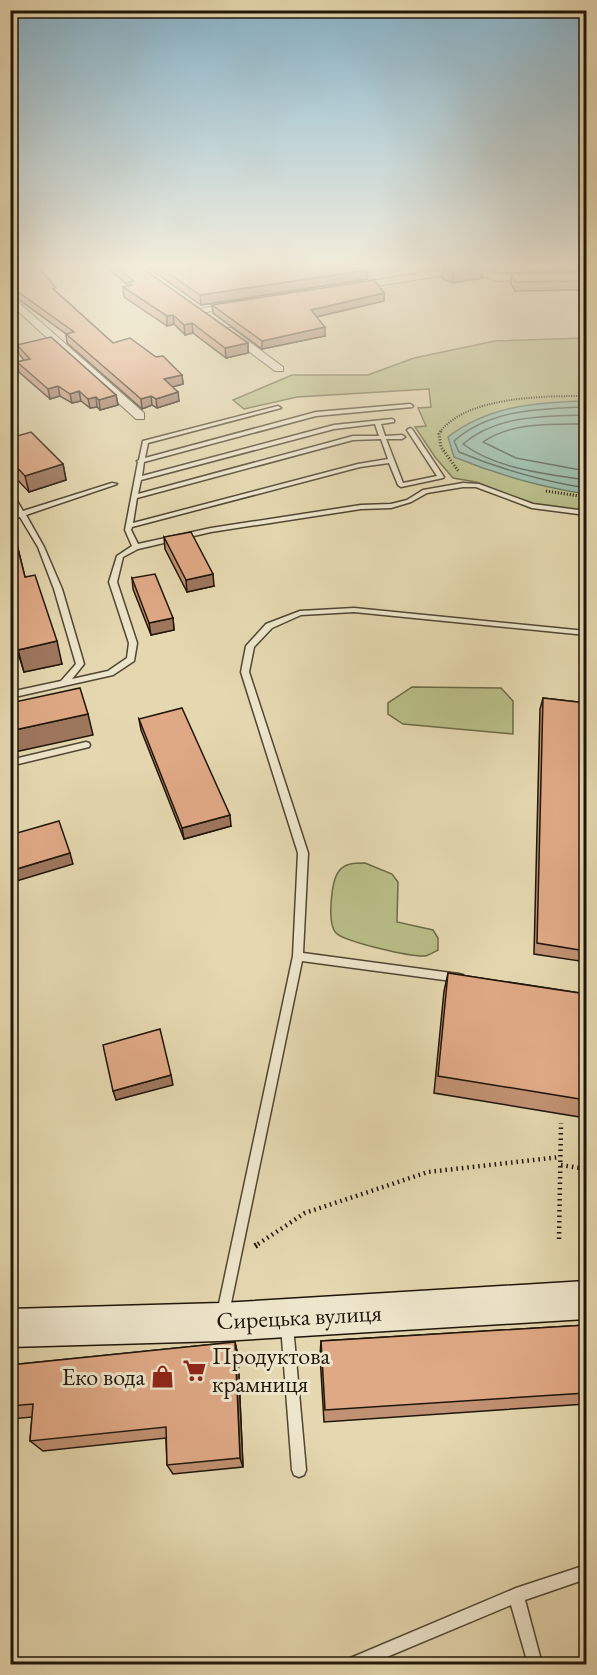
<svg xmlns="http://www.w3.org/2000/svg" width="597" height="1675" font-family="'EB Garamond',serif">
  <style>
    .green { fill: #b9be88; stroke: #6c6a48; stroke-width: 1.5 }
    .water { fill: #96baaa; stroke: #66786a; stroke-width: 1.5 }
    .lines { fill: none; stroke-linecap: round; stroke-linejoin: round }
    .shore { stroke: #5a685a; stroke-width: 1.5 }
    .service-casing { stroke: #504633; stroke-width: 3 }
    .minor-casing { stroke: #504633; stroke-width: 2 }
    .secondary-casing { stroke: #1f1509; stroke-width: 3 }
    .path-far3 { stroke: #1f1509; stroke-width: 2; stroke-dasharray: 1 1.5; stroke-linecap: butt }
    .path-far2 { stroke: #1f1509; stroke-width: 3; stroke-dasharray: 1 2; stroke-linecap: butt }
    .path-far1 { stroke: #1f1509; stroke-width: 4.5; stroke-dasharray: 1.5 4; stroke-linecap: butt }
    .path { stroke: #1f1509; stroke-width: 6; stroke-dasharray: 2 4.5; stroke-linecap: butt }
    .service { fill: #eee6cc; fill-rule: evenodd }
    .minor { fill: #eee6cc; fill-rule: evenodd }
    .secondary { fill: #eee6cc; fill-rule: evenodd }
    .wall { fill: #c19173; stroke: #1f1509; stroke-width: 1.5 }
    .shaded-wall { fill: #9d765e; stroke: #1f1509; stroke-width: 1.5 }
    .building { fill: #e0a986; stroke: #1f1509; stroke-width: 1.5 }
    .labels { text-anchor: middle; stroke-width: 6; stroke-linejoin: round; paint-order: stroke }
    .near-street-label { font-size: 24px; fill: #1f1509; stroke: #eee6cc }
    .near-poi-label { font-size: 24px; fill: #1f1509; stroke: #eee6cc; text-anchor: start }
  </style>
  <rect width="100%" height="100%" fill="#e5d8b0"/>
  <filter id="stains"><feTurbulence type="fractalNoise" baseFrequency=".00333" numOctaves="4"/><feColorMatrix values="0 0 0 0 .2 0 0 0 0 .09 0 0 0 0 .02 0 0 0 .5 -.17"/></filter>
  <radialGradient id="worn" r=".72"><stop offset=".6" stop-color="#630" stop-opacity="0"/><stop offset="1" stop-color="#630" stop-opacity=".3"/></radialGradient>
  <g class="green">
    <polygon points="586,338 586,511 528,503 476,482 453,478 435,457 415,427 426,426 418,408 431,407 429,389 297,397 244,409 233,400 292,375 368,375 414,358 495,341"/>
    <polygon points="412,687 501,688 513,701 513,734 403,724 388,714 388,703"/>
    <path d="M365,863L392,874L398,882L397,922L433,930L438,938V950C434,952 429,955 425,956C411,957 345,942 336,933C327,924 331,881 339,871C345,863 355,863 365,863Z"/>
  </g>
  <path class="water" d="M586,401V494C540,487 498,475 454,457L448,437C488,406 537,402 586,401Z"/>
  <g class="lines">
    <g class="shore">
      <path d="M586,407C540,409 490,409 454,441L459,452C500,469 542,481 586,488"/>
      <path d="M586,415C544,416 496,415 463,444C496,469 546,474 586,480"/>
      <path d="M586,424C553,424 511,422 483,442L516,458L586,471"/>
    </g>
    <defs>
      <g id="service">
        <path d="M410,404L413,406L412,407L316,416L144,462L142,476L334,425L392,419L394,420V422L381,424L385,436L402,435L405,437L402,439H386L403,483L437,476L407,430L410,428L412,429L444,477L443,478L401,487L398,485L389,463L360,467L132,527L131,530L138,544L211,528L361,505L391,504L407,500L423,490L463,483L479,484L533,504L586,511V515L532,508L476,487H463L427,493L411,502L391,508L361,509L211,532L138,549L123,557L117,582L137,643L134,661L113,675L10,698V692L61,681L76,664L54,589L38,547L20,517L10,520V516L18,513L10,500V492L13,494L23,511L112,483L117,484L26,515L44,547L62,589L84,664L72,679L108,671L127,658L129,643L109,582L117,556L132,546L125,530L138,462L137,461L139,460L143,441L278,406L281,408L148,443L145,458L316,412ZM375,424L379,436H353L138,494L141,480L334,429ZM381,439L388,459L358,464L133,523L137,498L353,440Z"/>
        <polygon points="354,608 586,631 586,635 354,612 301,615 272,628 254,647 249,672 308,853 303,953 459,974 463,975 464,978 463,981 459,982 302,961 229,1313 227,1317 223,1319 219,1317 217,1313 293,956 298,853 241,672 246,646 266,624 300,611"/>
        <polygon points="86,742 89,743 90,745 89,747 10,766 10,760"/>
        <polygon points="287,1320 292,1321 293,1326 306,1470 304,1475 299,1477 294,1475 292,1470 281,1326 282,1321"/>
        <polygon points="586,1565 586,1579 525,1600 542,1664 528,1664 511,1605 370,1664 345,1664 348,1659 516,1588"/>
      </g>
      <g id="minor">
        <polygon points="453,268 481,268 497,275 586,272 586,278 496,281 471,271 351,290 346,287 351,284"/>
        <polygon points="10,295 144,413 144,419 136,419 10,304"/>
        <polygon points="239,301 244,304 243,306 200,313 195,310"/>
        <polygon points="223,328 231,328 283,367 283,371 275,371 223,332"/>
      </g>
      <polygon id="secondary" points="586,1281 586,1319 221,1341 10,1347 10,1309 221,1303"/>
    </defs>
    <use href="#service" class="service-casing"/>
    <use href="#minor" class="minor-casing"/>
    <use href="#secondary" class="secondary-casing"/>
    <path class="path-far3" d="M440,432C467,396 545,396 586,396"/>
    <g class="path-far2">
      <polyline points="441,431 439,434 441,447 459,472"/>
      <polyline points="546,491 586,497"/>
    </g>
    <g class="path-far1">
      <polyline points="561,1165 586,1169"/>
      <polyline points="559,1239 561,1123"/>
      <polyline points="258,1244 305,1213 428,1172 560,1157"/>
    </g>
    <polyline class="path" points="255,1246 260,1243"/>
    <use href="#service" class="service"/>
    <use href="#minor" class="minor"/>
    <use href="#secondary" class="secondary"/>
  </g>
  <g class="wall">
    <polygon points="10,268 56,291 113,343 156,357 182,375 183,384 172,387 179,401 157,408 152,405 142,409 67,343 66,334 10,293"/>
    <polygon points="107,268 142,268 248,343 248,353 226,358 193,333 185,335 174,324 167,326 124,297 123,287 129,286"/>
    <polygon points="149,268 366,268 367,279 201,305"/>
    <polygon points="443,268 483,268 482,278 452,283 442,278"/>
    <polygon points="486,268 586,268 586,270 497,273"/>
    <polygon points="586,272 586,285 581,285 580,290 515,291 511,283 512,274"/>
    <polygon points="384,293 384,301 317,317 325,336 262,349 213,313 212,305"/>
    <polygon points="17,345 116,395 118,405 100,410 97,407 90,408 81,401 72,403 60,396 50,399 19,372 17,362 24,360 19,354"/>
    <polygon points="10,438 63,464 66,480 29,492 10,472"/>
    <polygon points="10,516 25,577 62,664 24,672 10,628"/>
    <polygon points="164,537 214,586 187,592 165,549"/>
    <polygon points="132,578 173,618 174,630 151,635 133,589"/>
    <polygon points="543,698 586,703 586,962 534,954 540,709"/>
    <polygon points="139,719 231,826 184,839 141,730"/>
    <polygon points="448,973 586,994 586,1118 434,1093 444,991"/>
    <polygon points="586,1325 586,1404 324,1422 320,1355 321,1341"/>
    <polygon points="235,1342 238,1356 243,1467 173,1474 167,1465 166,1438 43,1451 30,1441 32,1417 10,1419 10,1365"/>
    <polygon points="586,1615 586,1631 582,1616"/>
  </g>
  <g class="shaded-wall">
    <polygon points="426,268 438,268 426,270"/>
    <polygon points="479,268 483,268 482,278 452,283 453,273"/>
    <polygon points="367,270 367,279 201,305 200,295"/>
    <polygon points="384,293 384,301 311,318 311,310"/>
    <polygon points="10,301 13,310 10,310"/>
    <polygon points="173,315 174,324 167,326 167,316"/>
    <polygon points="192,323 193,333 185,335 184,325"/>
    <polygon points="325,327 325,336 262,349 262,341"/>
    <polygon points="248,343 248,353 226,358 225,348"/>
    <polygon points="182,375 183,384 165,389 164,379"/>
    <polygon points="58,386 60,396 50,399 48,389"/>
    <polygon points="79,391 81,401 72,403 70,394"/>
    <polygon points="178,392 179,401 157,408 156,399"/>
    <polygon points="116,395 118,405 100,410 99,400"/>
    <polygon points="151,396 152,405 142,409 141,399"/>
    <polygon points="96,397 97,407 90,408 88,399"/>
    <polygon points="63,464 66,480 29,492 25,476"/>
    <polygon points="213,574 214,586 187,592 186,580"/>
    <polygon points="173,618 174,630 151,635 149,623"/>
    <polygon points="57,641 62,664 24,672 18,650"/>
    <polygon points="88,714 93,735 10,753 10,731"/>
    <polygon points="230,815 231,826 184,839 182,828"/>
    <polygon points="70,853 73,864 10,883 10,871"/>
    <polygon points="171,1075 173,1085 116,1100 113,1091"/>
    <polygon points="10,1194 15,1201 10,1258"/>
    <polygon points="235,1342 238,1356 243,1467 240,1458"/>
    <polygon points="10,1550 14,1665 10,1665"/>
  </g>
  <g class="building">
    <polygon points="10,268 39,268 56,288 53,289 113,343 130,338 156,357 163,356 182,375 164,379 178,392 156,399 151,396 141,399 66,334 74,332 10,286"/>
    <polygon points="117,268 142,268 248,343 225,348 192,323 184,325 173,315 167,316 123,287 132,285 129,282 134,281"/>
    <polygon points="161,268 366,268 367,270 200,295"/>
    <polygon points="444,268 479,268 453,273"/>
    <polygon points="586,272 586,276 579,276 582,281 516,282 512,274"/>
    <polygon points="374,280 384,293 311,310 325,327 262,341 212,305"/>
    <polygon points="51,337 116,395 99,400 96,397 88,399 79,391 70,394 58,386 48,389 17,362 30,359 17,345"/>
    <polygon points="31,432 63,464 25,476 10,460 10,438"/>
    <polygon points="10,517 25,577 35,575 57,641 18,650 10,625"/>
    <polygon points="191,532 213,574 186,580 164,537"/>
    <polygon points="155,574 173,618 149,623 132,578"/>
    <polygon points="80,688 88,714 10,731 10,703"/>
    <polygon points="543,698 586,703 586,951 537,943"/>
    <polygon points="182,708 230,815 182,828 139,719"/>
    <polygon points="59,821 70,853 10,871 10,835"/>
    <polygon points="448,973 586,994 586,1100 438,1076"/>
    <polygon points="160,1029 171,1075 113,1091 103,1045"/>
    <polygon points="586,1325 586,1393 325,1410 321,1341"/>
    <polygon points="235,1342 240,1458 167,1465 166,1427 30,1441 33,1404 10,1406 10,1365"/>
  </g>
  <linearGradient id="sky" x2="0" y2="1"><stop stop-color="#87b6cf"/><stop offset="0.53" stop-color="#f3eddb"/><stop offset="1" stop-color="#f3eddb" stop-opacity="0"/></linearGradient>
  <rect width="597" height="503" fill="url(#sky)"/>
  <defs>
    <symbol id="supermarket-bare" viewBox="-9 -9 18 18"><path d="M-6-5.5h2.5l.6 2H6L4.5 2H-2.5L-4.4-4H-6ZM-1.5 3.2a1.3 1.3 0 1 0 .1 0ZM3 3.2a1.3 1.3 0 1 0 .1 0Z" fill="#8f2418" stroke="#eee6cc" stroke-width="2.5" paint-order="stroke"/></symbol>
    <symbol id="shop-bare" viewBox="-9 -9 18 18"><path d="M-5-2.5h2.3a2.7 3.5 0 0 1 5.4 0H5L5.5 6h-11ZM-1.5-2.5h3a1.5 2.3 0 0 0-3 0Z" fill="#8f2418" stroke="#eee6cc" stroke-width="2.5" paint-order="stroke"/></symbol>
  </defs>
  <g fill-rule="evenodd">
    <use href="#supermarket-bare" x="178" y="1354" width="33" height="33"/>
    <use href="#shop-bare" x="146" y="1360" width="33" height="33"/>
  </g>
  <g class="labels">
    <g class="near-street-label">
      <text transform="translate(299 1317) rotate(-3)" y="8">Сирецька вулиця</text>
    </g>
    <g class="near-poi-label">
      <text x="212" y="1364">Продуктова<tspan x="212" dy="28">крамниця</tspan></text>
      <text x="145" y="1385" text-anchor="end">Еко вода</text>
    </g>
  </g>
  <rect width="597" height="1675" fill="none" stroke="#e5d8b0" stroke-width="36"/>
  <rect x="12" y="12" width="573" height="1651" fill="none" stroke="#1f1509" stroke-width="3"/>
  <rect x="18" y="18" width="561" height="1639" fill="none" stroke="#1f1509" stroke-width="1.5"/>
  <rect width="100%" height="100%" filter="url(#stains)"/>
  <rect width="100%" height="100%" fill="url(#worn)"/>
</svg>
